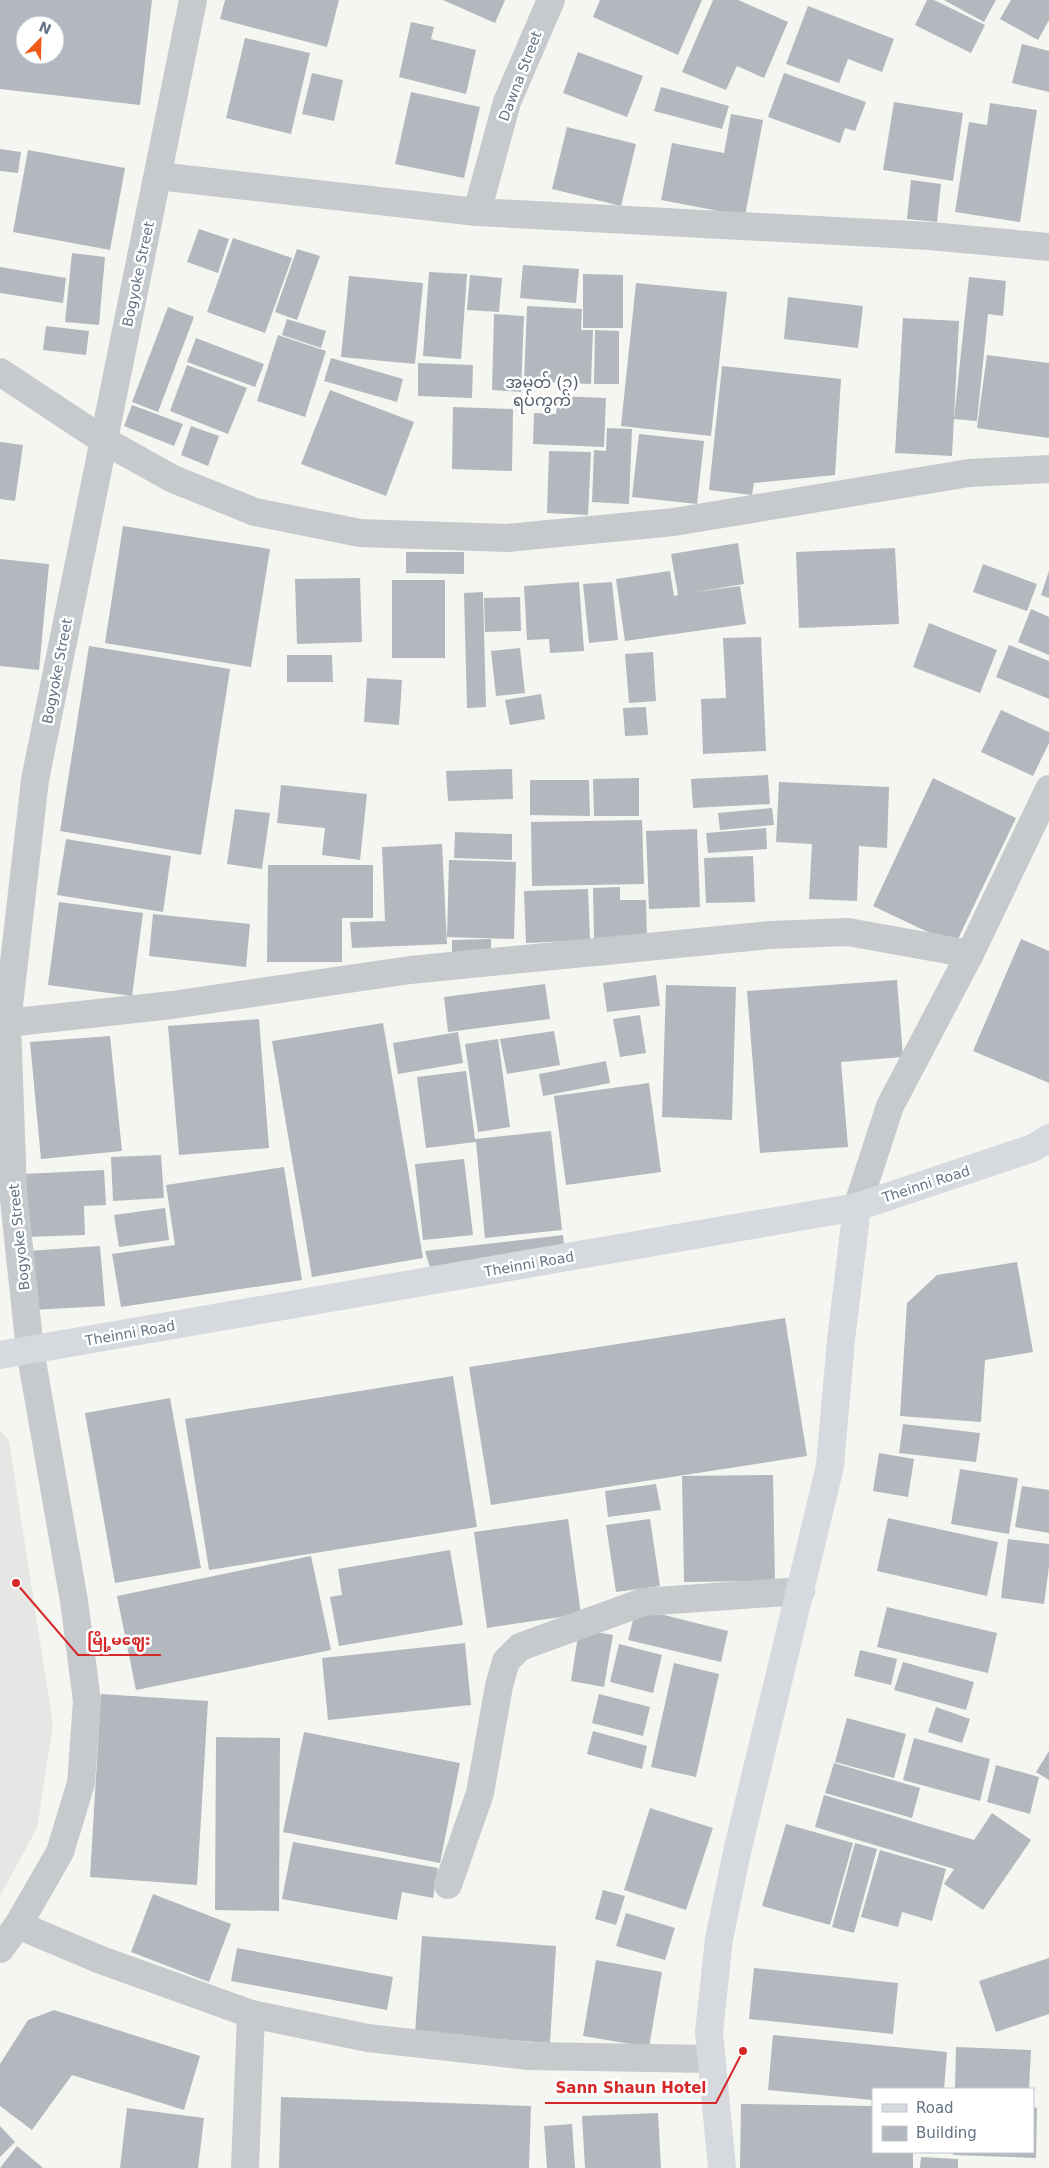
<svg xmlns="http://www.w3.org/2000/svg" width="1049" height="2168" font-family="'DejaVu Sans','Noto Sans Myanmar',sans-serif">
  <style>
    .built { fill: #e6e7e5 }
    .building { fill: #b2b8be; fill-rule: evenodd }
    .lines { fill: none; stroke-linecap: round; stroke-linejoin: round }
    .minor { stroke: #c7cacd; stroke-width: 28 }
    .major { stroke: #d6dadf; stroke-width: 28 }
    .labels { text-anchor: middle; stroke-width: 5; stroke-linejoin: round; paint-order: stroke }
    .street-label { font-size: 14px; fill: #627385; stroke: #fff }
    .quarter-label { font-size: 16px; fill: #505c69; stroke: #fff }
    .leader { fill: none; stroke: #d62828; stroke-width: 2 }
    .callout-dot { fill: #d62828; stroke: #fff; stroke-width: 2 }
    .callout-label { font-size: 15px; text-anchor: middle; font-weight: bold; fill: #d62828; stroke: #fff; stroke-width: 5; stroke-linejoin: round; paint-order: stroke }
  </style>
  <rect width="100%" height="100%" fill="#f5f6f1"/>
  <polygon class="built" points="0,1430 9,1441 53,1725 37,1828 0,1896"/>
  <g class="building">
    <path d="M0,0H152L140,105L0,89ZM25,25H55V55H25Z"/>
    <polygon points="225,0 339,0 327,47 220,19"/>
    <polygon points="443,0 505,0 495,23"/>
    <polygon points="600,0 702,0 678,55 593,17"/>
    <polygon points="713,0 738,0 788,22 764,78 737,66 726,90 682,72"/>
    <polygon points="927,0 934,0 985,25 971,53 915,25"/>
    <polygon points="944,0 996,0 984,22"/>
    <polygon points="1011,0 1049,0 1049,20 1038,40 1000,19"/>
    <polygon points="808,6 894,39 882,72 848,59 839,83 786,64"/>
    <polygon points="411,22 434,27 431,39 476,50 466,94 399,77"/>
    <polygon points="245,38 310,53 291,134 226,118"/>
    <polygon points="1022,44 1049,51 1049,92 1012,83"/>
    <polygon points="578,52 643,76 627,117 563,93"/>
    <polygon points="312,73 343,80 334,121 302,114"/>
    <polygon points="784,73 866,102 855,131 845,128 840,143 768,117"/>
    <polygon points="661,87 729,106 722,129 654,111"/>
    <polygon points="411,92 480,107 464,178 395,164"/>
    <polygon points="894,102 963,113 953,181 883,170"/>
    <polygon points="990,103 1037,110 1020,222 955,212 969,122 987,125"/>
    <polygon points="731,114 763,120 745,216 661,200 672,143 724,153"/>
    <polygon points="567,127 636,144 621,206 552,189"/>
    <polygon points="0,149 21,152 18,173 0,171"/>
    <polygon points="28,150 125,168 110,250 13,232"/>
    <polygon points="911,180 941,184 937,222 907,219"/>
    <polygon points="199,229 229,239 218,273 187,262"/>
    <polygon points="233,238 292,258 265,333 207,312"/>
    <polygon points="297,249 320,256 297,320 275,312"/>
    <polygon points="72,253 105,257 99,325 65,322"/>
    <polygon points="523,265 579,269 576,303 520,298"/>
    <polygon points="0,267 66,278 63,303 0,293"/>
    <polygon points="429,272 467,274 461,359 423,356"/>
    <polygon points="583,274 623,275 623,328 583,328"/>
    <polygon points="470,275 502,278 499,312 467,310"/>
    <polygon points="349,276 423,283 415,364 341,357"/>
    <polygon points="969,277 1006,281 1003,316 988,314 977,421 954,419"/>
    <polygon points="636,283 727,292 711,436 621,426"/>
    <polygon points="788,297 863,306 858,348 784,339"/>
    <polygon points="527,306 582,309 581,330 593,330 591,384 524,381"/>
    <polygon points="168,307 194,317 158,412 132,402"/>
    <polygon points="494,314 524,316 521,392 492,390"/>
    <polygon points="903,318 959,321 952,456 895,453"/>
    <polygon points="287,319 326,331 321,348 282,335"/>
    <polygon points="46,326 89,331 86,355 43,350"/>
    <polygon points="595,330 619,331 619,384 594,384"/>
    <polygon points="278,335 326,351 305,417 257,401"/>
    <polygon points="196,338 264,364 255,387 187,362"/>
    <polygon points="987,355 1049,363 1049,438 977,428"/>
    <polygon points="331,358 403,379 397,402 324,381"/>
    <polygon points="418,363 473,365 472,398 418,396"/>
    <polygon points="187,365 247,388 228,434 170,411"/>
    <polygon points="722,366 841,379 835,475 754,483 752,495 709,490"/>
    <polygon points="330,390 414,422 386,496 301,464"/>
    <polygon points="557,396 606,398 604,447 533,444 534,413 556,414"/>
    <polygon points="132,405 183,424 174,446 124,426"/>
    <polygon points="453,407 513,409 512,471 452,469"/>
    <polygon points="191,426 219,436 208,466 181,455"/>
    <polygon points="607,428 632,429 629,504 592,502 594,450 606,451"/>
    <polygon points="639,434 704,441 697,504 632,497"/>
    <polygon points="0,442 23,445 15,501 0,499"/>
    <polygon points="549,451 591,452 588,515 547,513"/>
    <polygon points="123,526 270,549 251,667 105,643"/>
    <polygon points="738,543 744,584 695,592 740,586 746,624 625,641 616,579 670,571 674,596 678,595 671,554"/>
    <polygon points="895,548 899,624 799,628 796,552"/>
    <polygon points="406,552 464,552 464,574 406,573"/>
    <polygon points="0,559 49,564 39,670 0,666"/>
    <polygon points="983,564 1037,584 1027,611 973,592"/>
    <polygon points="1049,571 1049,598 1041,595"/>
    <polygon points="360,578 362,642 297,644 295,579"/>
    <rect x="392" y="580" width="53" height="78"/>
    <polygon points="579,582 584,651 550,653 549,639 527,640 524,586"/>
    <polygon points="612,582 618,640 589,643 583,584"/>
    <polygon points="483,592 486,707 467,708 464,593"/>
    <polygon points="520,597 521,631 485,632 484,598"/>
    <polygon points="1031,609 1049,617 1049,655 1018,642"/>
    <polygon points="929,623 997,650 980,693 913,667"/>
    <polygon points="761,637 766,751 703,754 701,699 726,698 723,638"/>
    <polygon points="1009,645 1049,661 1049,699 996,677"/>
    <polygon points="89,646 230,669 201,855 60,831"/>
    <polygon points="520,648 525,693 496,696 491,651"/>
    <polygon points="653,652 656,701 629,703 625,654"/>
    <polygon points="287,655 332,655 333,682 287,682"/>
    <polygon points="367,678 402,680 399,725 364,722"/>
    <polygon points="541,694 545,719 510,725 505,700"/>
    <polygon points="646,707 648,735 625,736 623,708"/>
    <polygon points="1001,710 1049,732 1049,743 1033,776 981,752"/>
    <polygon points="512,769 513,799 448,801 446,771"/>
    <polygon points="768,775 770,804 693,808 691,779"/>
    <polygon points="639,778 639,816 594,816 593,779"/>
    <polygon points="933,778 1016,818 955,945 873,906"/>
    <polygon points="530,780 589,780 590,816 530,815"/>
    <polygon points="779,782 889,787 887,848 859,846 857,901 809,899 812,844 776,842"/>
    <polygon points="281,785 367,794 360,860 322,855 325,828 277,823"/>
    <polygon points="772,808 774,825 720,830 718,813"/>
    <polygon points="235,809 270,813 262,869 227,864"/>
    <polygon points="642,820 644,884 532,886 531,822"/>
    <polygon points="766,828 767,849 708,853 706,833"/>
    <polygon points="697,829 700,907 649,909 646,831"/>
    <polygon points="455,832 512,834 512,860 454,858"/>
    <polygon points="66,839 171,856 163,912 57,895"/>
    <polygon points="442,844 447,944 352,948 350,922 385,921 382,847"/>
    <polygon points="753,856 755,902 706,903 704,858"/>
    <polygon points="449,860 516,862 514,939 447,937"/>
    <polygon points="268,865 373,865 373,918 342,918 342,962 267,962"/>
    <polygon points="620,887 620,900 646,900 647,938 594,938 593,888"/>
    <polygon points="588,889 590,940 526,943 524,891"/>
    <polygon points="59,902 143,913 132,996 48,985"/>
    <polygon points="153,914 250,924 246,967 149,956"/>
    <polygon points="491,939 491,960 452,960 452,940"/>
    <polygon points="1021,939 1049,951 1049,1083 973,1051"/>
    <polygon points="656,975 660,1006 607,1012 603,983"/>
    <polygon points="897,980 903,1057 841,1062 848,1147 760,1153 747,991"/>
    <polygon points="545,984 550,1019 448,1032 444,997"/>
    <polygon points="666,985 736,987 732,1120 662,1117"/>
    <polygon points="640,1015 646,1053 620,1057 613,1019"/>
    <polygon points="259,1019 269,1148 179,1155 168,1026"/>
    <polygon points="383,1023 423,1258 312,1277 272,1041"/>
    <polygon points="554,1031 560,1065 507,1074 500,1039"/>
    <polygon points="458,1032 463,1063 398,1074 393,1043"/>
    <polygon points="110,1036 122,1151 41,1159 30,1042"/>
    <polygon points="498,1039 510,1127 478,1132 465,1044"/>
    <polygon points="606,1061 610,1083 543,1096 539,1074"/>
    <polygon points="466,1071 475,1139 551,1131 562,1230 485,1238 476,1142 426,1148 417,1077"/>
    <polygon points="649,1083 661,1172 566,1185 554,1096"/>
    <polygon points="161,1155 164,1198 113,1201 111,1157"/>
    <polygon points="464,1159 473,1235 423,1240 415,1164"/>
    <polygon points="284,1167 302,1280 121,1307 112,1254 175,1245 166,1185"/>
    <polygon points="104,1170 106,1205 84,1206 85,1235 26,1237 23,1174"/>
    <polygon points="165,1208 169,1240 119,1247 114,1215"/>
    <polygon points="563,1235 565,1254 432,1274 425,1251"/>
    <polygon points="100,1246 105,1306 33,1310 28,1251"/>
    <polygon points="1017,1262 1033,1352 985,1360 981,1422 900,1416 907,1303 937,1275"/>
    <polygon points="785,1318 807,1456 491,1505 469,1367"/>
    <polygon points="453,1376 477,1527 209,1570 185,1419"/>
    <polygon points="170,1398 201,1568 115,1583 85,1413"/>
    <polygon points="903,1424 980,1433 976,1462 899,1453"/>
    <polygon points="879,1453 914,1459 908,1497 873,1491"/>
    <polygon points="960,1469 1018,1478 1009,1534 951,1524"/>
    <polygon points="773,1475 775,1581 684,1582 682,1476"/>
    <polygon points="656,1484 661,1510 608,1517 605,1491"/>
    <polygon points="1022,1486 1049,1490 1049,1533 1015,1527"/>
    <polygon points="888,1518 998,1542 987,1596 877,1571"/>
    <polygon points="568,1519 581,1614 487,1628 474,1532"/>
    <polygon points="650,1519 660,1586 616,1592 606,1525"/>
    <polygon points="1008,1539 1049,1544 1049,1566 1044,1604 1001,1598"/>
    <polygon points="450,1550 463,1625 339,1646 330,1597 342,1595 338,1569"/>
    <polygon points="311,1556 331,1650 136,1690 117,1596"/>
    <polygon points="887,1607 997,1633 988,1673 877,1647"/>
    <polygon points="636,1608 728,1631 721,1662 628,1640"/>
    <polygon points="579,1629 613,1635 604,1687 571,1681"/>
    <polygon points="465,1643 471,1705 328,1720 322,1658"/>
    <polygon points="619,1644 662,1655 653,1693 610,1682"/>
    <polygon points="860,1650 897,1659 891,1685 854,1676"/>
    <polygon points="903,1662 974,1682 966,1710 894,1690"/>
    <polygon points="674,1663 719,1674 696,1777 651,1767"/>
    <polygon points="101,1694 208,1701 197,1885 90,1877"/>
    <polygon points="599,1694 650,1707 643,1736 592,1723"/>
    <polygon points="936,1707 970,1719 962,1743 928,1732"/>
    <polygon points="847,1718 906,1734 894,1778 835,1762"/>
    <polygon points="593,1731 647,1746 642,1769 587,1754"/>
    <polygon points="304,1732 460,1763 440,1863 283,1832"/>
    <polygon points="216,1737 280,1738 279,1911 215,1910"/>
    <polygon points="914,1738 990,1759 980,1801 903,1780"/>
    <polygon points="1049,1751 1049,1780 1036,1772"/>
    <polygon points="834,1763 920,1788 912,1818 825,1793"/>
    <polygon points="996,1765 1039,1777 1030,1814 987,1802"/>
    <polygon points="824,1795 974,1840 992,1813 1031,1840 983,1910 944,1884 954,1869 815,1827"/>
    <polygon points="650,1808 713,1828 686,1910 624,1890"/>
    <polygon points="786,1824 853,1843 830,1925 762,1906"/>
    <polygon points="293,1842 438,1868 433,1898 402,1892 397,1920 282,1899"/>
    <polygon points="855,1843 877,1849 854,1933 832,1927"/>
    <polygon points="880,1850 946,1869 932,1921 902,1912 898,1927 861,1917"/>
    <polygon points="603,1890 625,1896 616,1925 595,1919"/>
    <polygon points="153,1894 231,1924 209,1982 131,1952"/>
    <polygon points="626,1913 675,1928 665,1960 616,1946"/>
    <polygon points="422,1936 556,1946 550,2043 415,2033"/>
    <polygon points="237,1948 393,1977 387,2010 231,1981"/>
    <polygon points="1049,1958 1049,2014 996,2032 979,1981"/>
    <polygon points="596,1960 662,1972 649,2047 583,2036"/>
    <polygon points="754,1968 898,1983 893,2034 749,2019"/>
    <polygon points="54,2010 200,2056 184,2110 72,2075 32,2130 0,2106 0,2064 28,2020"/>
    <polygon points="773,2035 947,2052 944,2089 873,2089 873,2100 768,2090"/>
    <polygon points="956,2047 1031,2050 1029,2089 955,2089"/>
    <polygon points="281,2097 531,2106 529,2168 279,2168"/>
    <polygon points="741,2104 873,2106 873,2152 913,2152 913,2168 740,2168"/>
    <polygon points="1033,2107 1037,2108 1036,2158 953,2155 953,2152 1033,2152"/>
    <polygon points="127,2108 204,2118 198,2168 120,2168"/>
    <polygon points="658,2113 661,2168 585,2168 582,2116"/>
    <polygon points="572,2124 575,2168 547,2168 544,2126"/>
    <polygon points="0,2126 15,2142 0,2157"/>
    <polygon points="17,2146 43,2168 0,2168"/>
    <polygon points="921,2157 958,2159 958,2168 920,2168"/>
  </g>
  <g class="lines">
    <g class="minor">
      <polyline points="158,176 477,212 930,236 1049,247"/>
      <polyline points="477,212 507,102 551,0"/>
      <polyline points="0,372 103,440 173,479 255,512 360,533 507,538 674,522 969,473 1049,469"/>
      <polyline points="7,1023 172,1005 410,970 770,935 848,932 970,954"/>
      <polyline points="857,1207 890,1106 970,954 1049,789"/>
      <polyline points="448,1885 480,1793 499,1686 506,1661 520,1647 643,1602 801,1591"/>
      <polyline points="18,1925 101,1960 251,2014 245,2168"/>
      <polyline points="0,1949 18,1925 60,1852 81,1783 87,1701 74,1601 30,1350 13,1191 7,1023 35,780 193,0"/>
      <polyline points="251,2014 368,2038 528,2056 711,2059"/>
    </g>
    <g class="major">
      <polyline points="0,1355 857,1207 1033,1148 1049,1138"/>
      <polyline points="722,2168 709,2032 719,1939 737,1852 830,1466 841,1340 857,1207"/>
    </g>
  </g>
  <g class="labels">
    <g class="street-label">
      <text transform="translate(520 76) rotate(-69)" y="5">Dawna Street</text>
      <text transform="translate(138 274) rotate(-78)" y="5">Bogyoke Street</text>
      <text transform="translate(57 671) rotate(-79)" y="5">Bogyoke Street</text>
      <text transform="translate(926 1184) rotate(-18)" y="5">Theinni Road</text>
      <text transform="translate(19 1237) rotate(-96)" y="5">Bogyoke Street</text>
      <text transform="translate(529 1264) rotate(-10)" y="5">Theinni Road</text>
      <text transform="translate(130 1333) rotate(-10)" y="5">Theinni Road</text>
    </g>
    <g class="quarter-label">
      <text x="542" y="388">အမှတ် (၃)<tspan x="542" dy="18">ရပ်ကွက်</tspan></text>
    </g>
  </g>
  <path class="leader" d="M16 1583L78 1655H161M743 2051L716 2103H545"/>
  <g class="callout-dot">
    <circle cx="16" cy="1583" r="5"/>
    <circle cx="743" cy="2051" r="5"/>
  </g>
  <g class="callout-label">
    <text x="119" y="1645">မြို့မဈေး</text>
    <text x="631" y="2093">Sann Shaun Hotel</text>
  </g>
  <rect x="872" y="2088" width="162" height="65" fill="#ffffff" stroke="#c0c7ce"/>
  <rect x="882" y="2104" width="25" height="8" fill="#d6dadf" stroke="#c0c7ce"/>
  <text x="916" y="2113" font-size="15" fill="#627385">Road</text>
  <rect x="882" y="2126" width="25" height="15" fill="#b2b8be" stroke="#c0c7ce"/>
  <text x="916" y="2138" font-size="15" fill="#627385">Building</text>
  <g transform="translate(40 40) rotate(23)"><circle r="24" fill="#ffffff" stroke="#c0c7ce"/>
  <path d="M0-4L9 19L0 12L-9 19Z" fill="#f15a16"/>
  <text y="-8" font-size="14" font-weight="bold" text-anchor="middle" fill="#627385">N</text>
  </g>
</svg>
